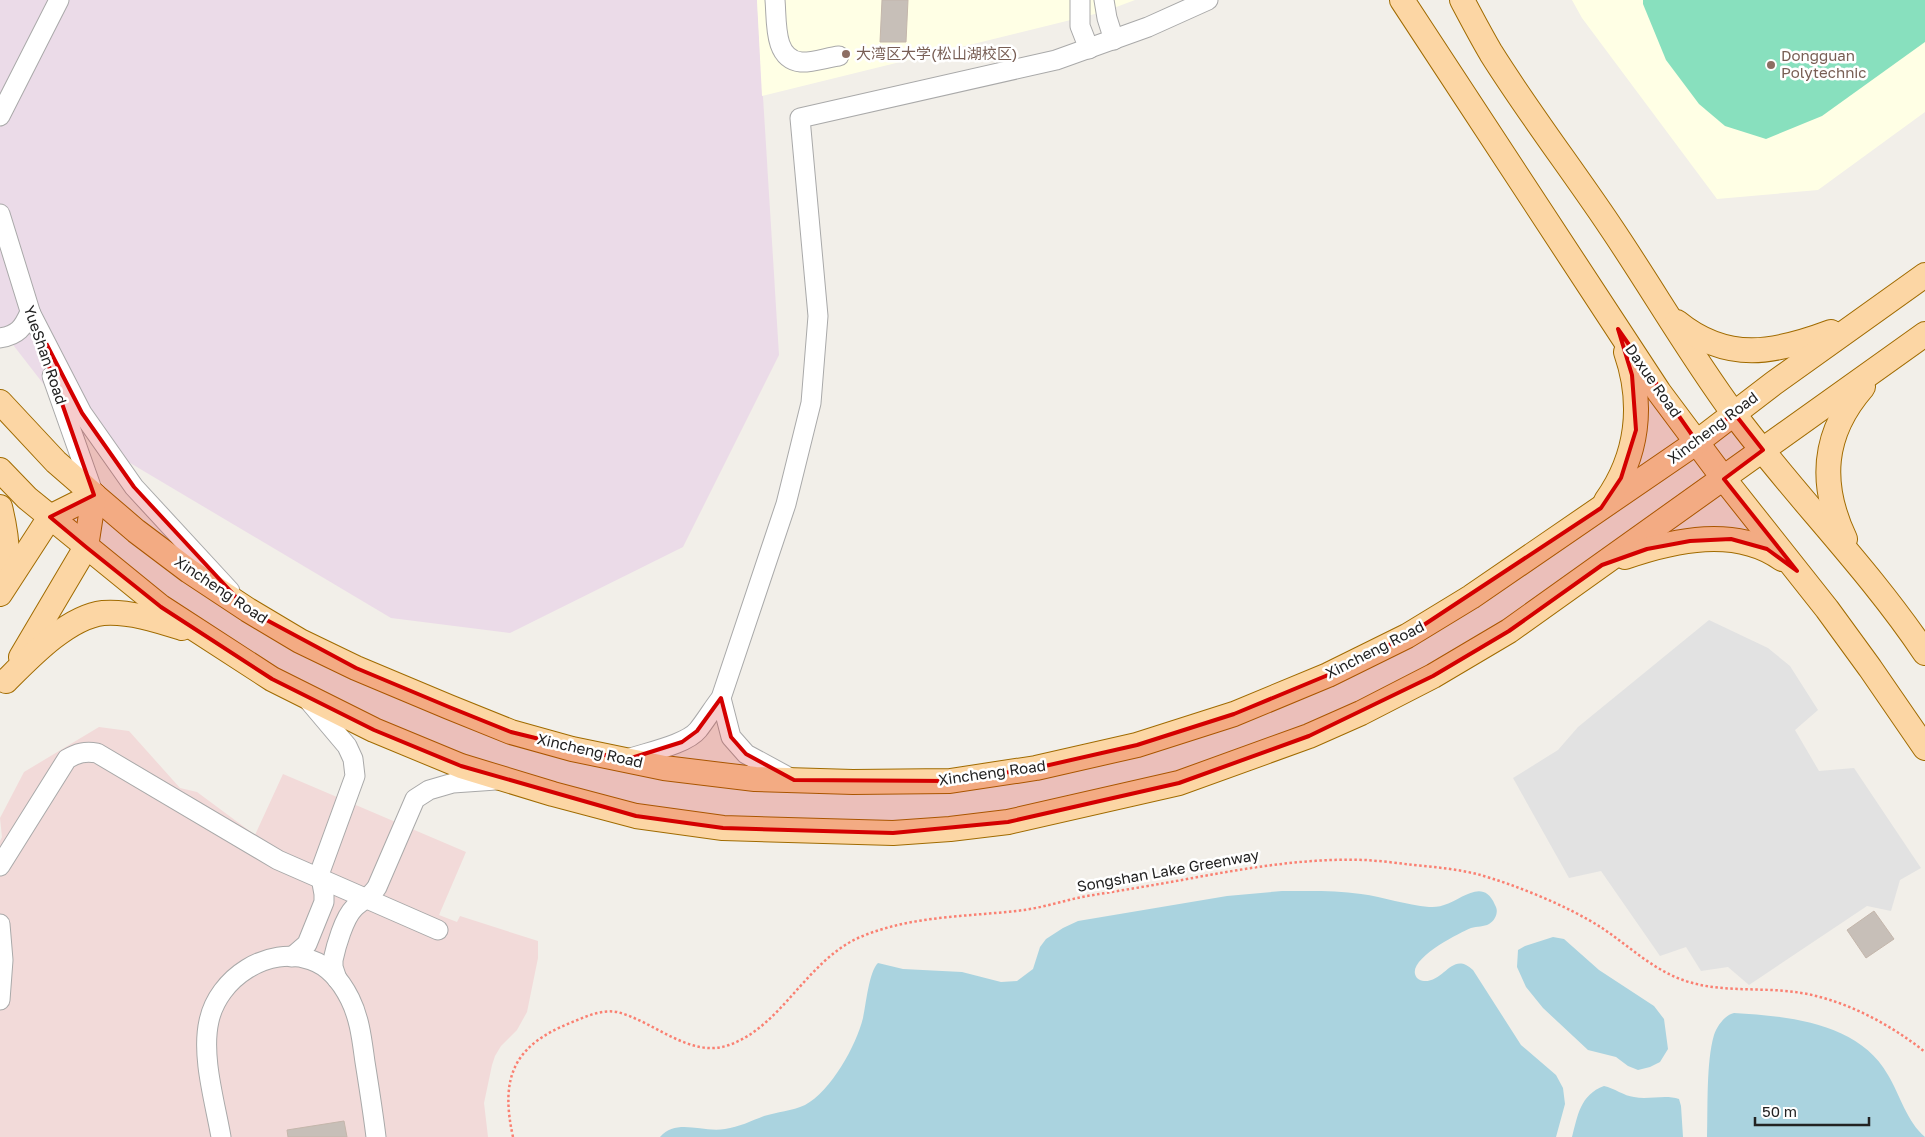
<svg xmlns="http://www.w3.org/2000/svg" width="1925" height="1137" font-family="'Golos Text','Noto Sans SC',sans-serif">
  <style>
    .commercial { fill: #f2dad9 }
    .industrial { fill: #ebdbe8 }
    .education { fill: #ffffe5 }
    .pitch { fill: #88e0be }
    .parking { fill: #e2e2e2 }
    .water { fill: #aad3df }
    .building { fill: #c7bfb8; stroke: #c4b6ab }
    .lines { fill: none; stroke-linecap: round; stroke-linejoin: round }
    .minor-casing { stroke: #a9a9a9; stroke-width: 21 }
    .major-casing { stroke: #a06b00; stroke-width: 26 }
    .path { stroke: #fa8072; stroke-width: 2.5; stroke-dasharray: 2.5 2.5; stroke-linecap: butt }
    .minor { stroke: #fff; stroke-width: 19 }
    .major { stroke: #fcd6a4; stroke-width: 24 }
    .marked { fill: #d40000; fill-opacity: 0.2; stroke: #d40000; stroke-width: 4; stroke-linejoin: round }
    .education-dot { fill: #8d6e63; stroke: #fff; stroke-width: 2 }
    .labels { text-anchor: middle; stroke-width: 5; stroke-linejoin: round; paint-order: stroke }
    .education-label { font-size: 15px; fill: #785e54; stroke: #fff; text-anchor: start }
    .street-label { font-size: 15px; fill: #222; stroke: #fff }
  </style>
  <rect width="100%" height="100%" fill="#f2efe9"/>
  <polygon class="commercial" points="99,727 129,731 180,788 197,792 255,835 283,774 466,852 439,915 457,922 460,916 538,941 538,958 527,1012 517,1030 501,1046 495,1056 492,1065 484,1103 488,1137 0,1137 0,841 2,837 0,818 24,772"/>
  <polygon class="industrial" points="0,0 757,0 779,355 683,547 510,633 391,618 83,435 0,328"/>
  <g class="education">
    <polygon points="757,0 1135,0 1103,12 762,96"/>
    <polygon points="1572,0 1925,0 1925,112 1818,190 1717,199 1582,18"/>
  </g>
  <polygon class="pitch" points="1643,0 1925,0 1925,42 1822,116 1766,139 1725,126 1699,104 1666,60 1643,4"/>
  <polygon class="parking" points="1709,620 1768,648 1790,666 1818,710 1795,730 1819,771 1854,768 1921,868 1900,880 1891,911 1867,906 1749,985 1728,967 1701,971 1686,947 1660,956 1601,871 1569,878 1513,778 1558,750 1578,727"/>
  <g class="water">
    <path d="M1282,891C1308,891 1335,890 1361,894C1384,897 1406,905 1429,907C1433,907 1439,907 1444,905C1462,900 1483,877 1495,905C1499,911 1496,920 1489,924C1484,927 1477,926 1471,928C1459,933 1403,961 1417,978C1419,980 1422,981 1424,981C1445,982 1452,950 1473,970L1521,1045L1556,1075L1563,1088L1565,1104L1556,1137H660C677,1118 702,1133 725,1129C739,1127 751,1121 764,1116C777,1112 792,1111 805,1105C831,1091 856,1046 863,1018C866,1005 869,971 878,963L903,969L962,972L1001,982L1017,981L1033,969L1040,947L1046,939L1063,928L1078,921L1227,896Z"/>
    <polygon points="1553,937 1564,939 1599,970 1654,1006 1664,1019 1668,1049 1660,1062 1650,1067 1638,1070 1628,1066 1616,1057 1588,1050 1543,1008 1526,987 1517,967 1518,950 1525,946"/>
    <path d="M1734,1013C1788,1016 1859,1023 1888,1075C1900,1095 1907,1122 1925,1137H1707C1708,1109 1706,1062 1714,1035C1717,1026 1725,1015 1734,1013Z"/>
    <path d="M1604,1086C1614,1088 1624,1096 1634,1097C1649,1100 1665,1094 1679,1099L1681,1106L1683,1137H1572C1578,1115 1580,1095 1604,1086Z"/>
  </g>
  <g class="building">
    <polygon points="882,0 908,0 906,42 880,42"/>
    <polygon points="1874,911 1894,939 1866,958 1847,930"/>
    <polygon points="344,1121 347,1137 288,1137 287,1130"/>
  </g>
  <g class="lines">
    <defs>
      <g id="minor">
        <path d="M775,0C777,21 773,59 801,62C811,63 829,57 839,56"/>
        <polyline points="1080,0 1080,26 1089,49"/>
        <polyline points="1104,0 1107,18 1114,40"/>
        <polyline points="0,116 59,0"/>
        <polyline points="0,214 34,324"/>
        <polyline points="30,312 82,413 134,487 230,591"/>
        <path d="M0,338C18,335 23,328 30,312"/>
        <polyline points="52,376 94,495"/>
        <polyline points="721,698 731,737 746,754 794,780"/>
        <path d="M625,760C643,753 686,745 698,730C706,720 713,708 721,698L786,504L811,403L818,316L800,118L1056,60L1148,27L1208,0"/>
        <path d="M0,866L67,759C77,753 85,751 97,753L278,860L438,930"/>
        <polyline points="0,924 3,960 0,1000"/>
        <polyline points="292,957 307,944 324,902 324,894 320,872 355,776 353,759 347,746 309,701"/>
        <path d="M337,979L333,967V960C336,946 344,918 354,908C362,900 371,897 377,887L415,799L429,790L453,783L496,780"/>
        <path d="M221,1137C215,1102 201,1056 209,1021C218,978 268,945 311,960C329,966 342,983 350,999C360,1019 362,1041 365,1062C369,1087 373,1112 376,1137"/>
      </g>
      <g id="major">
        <polyline points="1402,0 1659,392 1724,479 1827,609 1870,668 1925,748"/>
        <path d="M1462,0C1471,17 1481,36 1491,53C1528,112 1571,168 1610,226C1652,288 1689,353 1734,414C1795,496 1868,568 1925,653"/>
        <path d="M1677,322C1727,363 1775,353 1831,332"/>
        <polyline points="0,402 56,462 94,495 136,531 189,571 248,610 300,641 356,668 449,707 511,732 572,749 664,768 755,779 853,782 950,781 1036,768 1137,745 1234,714 1328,675 1407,636 1471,597 1697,442 1774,383 1925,275"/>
        <polyline points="0,470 27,498 161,607 272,679 374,730 461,766 553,794 636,816 723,828 893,833 950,829 1008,822 1179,783 1309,736 1361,713 1433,676 1509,631 1925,334"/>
        <path d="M1606,501C1638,456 1644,404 1626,352"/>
        <path d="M0,507C6,531 10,560 4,584"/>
        <path d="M1845,539C1819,484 1822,434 1863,387"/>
        <path d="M1625,557C1674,540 1736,526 1782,559"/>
        <polyline points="0,594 50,517 94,495"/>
        <polyline points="21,657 86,547 94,495"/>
        <path d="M6,681C30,657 68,617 103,613C129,611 157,620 182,628"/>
      </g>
    </defs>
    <use href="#minor" class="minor-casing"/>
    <use href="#major" class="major-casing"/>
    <path class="path" d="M513,1137C500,1078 513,1046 570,1023C585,1017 601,1009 617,1012C654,1021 690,1059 729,1045C781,1027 806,962 858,938C910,915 969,917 1024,910C1045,907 1066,900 1087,896C1124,890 1161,884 1198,877C1253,867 1309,858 1365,860C1381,861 1398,863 1413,865C1435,867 1456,869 1477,874C1516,885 1568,906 1602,928C1629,946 1652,969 1683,980C1719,993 1758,987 1795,992C1841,998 1889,1023 1925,1052"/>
    <use href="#minor" class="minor"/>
    <use href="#major" class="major"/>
  </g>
  <path class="marked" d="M30,312L82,413L134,487L248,610L356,668L449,707L511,732L625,760L682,742L697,731L721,698L731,737L746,754L794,780L950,781L1036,768L1137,745L1234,714L1328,675L1407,636L1601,508L1621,478L1636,430L1632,375L1618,329L1697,442L1734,413L1763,450L1724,479L1797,571L1767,549L1731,539L1690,541L1647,549L1602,565L1509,631L1433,676L1309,736L1179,783L1008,822L893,833L723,828L636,816L461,766L374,730L272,679L161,607L86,547L50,517L94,495Z"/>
  <g class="education-dot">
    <circle cx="846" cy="54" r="5"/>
    <circle cx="1771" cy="65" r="5"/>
  </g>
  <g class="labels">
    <g class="education-label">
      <text x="856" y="59">大湾区大学(松山湖校区)</text>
      <text x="1781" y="61">Dongguan<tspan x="1781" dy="17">Polytechnic</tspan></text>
    </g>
    <g class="street-label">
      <text transform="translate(45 355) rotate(71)" y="5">YueShan Road</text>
      <text transform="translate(1653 381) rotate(55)" y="5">Daxue Road</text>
      <text transform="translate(1713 428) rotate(-37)" y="5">Xincheng Road</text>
      <text transform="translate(221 590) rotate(34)" y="5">Xincheng Road</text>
      <text transform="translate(1375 650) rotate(-27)" y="5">Xincheng Road</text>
      <text transform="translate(590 751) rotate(13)" y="5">Xincheng Road</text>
      <text transform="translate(992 773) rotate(-8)" y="5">Xincheng Road</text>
      <text transform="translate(1168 871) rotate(-10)" y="5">Songshan Lake Greenway</text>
    </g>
  </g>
  <path d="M1755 1117v8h114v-8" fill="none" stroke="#222222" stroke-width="2.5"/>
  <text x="1762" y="1117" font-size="15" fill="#222222" stroke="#ffffff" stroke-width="4" paint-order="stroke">50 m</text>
</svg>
